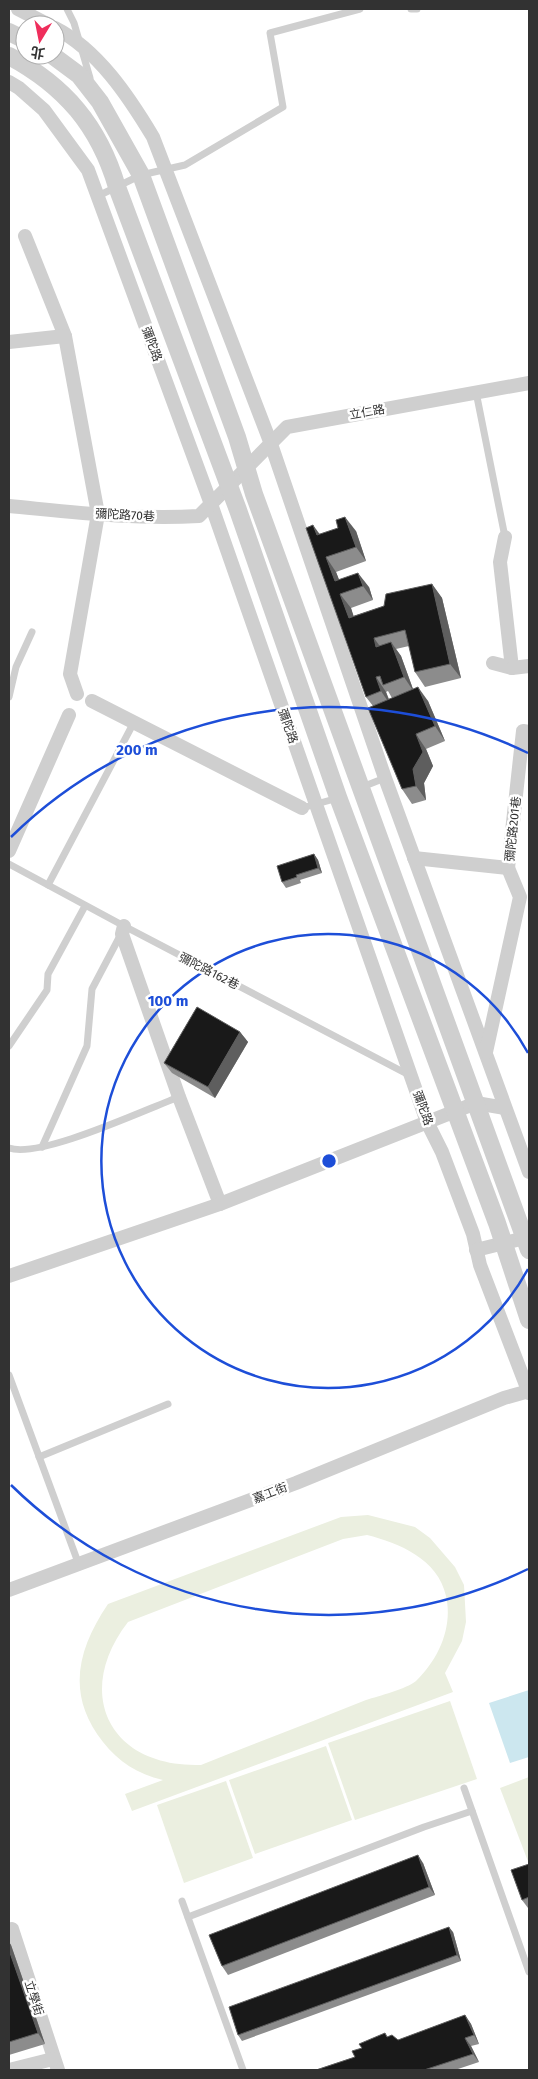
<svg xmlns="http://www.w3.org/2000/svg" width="538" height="2079" font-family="'Fira Sans','Noto Sans TC',sans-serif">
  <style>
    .green { fill: #ebefe0; fill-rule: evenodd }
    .water { fill: #cce7ef }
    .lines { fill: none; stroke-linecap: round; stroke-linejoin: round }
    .service { stroke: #cfcfcf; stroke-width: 7 }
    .minor { stroke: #cfcfcf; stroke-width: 14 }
    .tertiary { stroke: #cfcfcf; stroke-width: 18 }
    .wall { fill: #8c8c8c; fill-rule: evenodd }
    .shaded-wall { fill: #5e5e5e }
    .building { fill: #191919; stroke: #5e5e5e }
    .ring { fill: none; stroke: #1d4ed8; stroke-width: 2.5 }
    .labels { text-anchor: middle; stroke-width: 5; stroke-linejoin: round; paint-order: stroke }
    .street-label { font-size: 12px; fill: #323232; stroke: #fff }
    .centre { fill: #1d4ed8; stroke: #fff; stroke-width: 2.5 }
    .ring-label { font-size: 15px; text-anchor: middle; font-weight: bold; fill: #1d4ed8; stroke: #fff; stroke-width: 5; stroke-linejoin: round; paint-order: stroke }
  </style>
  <rect width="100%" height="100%" fill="#fff"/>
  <g class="green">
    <path d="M368,1515L415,1527L430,1538L455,1567L464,1585L466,1622L462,1641L445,1673L453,1692L132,1811L125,1794L163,1780C137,1774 119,1762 103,1742C66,1695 77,1650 108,1604L341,1517ZM367,1535C399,1543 438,1559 446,1596C453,1627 439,1659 416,1681C406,1689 379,1696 366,1700C311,1722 256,1743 201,1765C109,1768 73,1693 128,1622L343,1539Z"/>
    <polygon points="450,1701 477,1779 355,1820 328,1743"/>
    <polygon points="326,1746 352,1820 255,1854 229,1780"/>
    <polygon points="529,1777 529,1864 500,1788"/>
    <polygon points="226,1781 253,1858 184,1883 157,1805"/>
  </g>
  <polygon class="water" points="529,1690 529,1757 510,1763 489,1703"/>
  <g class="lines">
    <g class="service">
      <polyline points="67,9 74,23 90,78"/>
      <polyline points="411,9 417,9"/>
      <polyline points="98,196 141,175 185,165 283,107 270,33 360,9"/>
      <polyline points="476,392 505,537"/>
      <polyline points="9,697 16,667 32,632"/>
      <polyline points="362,787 385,778"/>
      <polyline points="302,808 338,798"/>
      <polyline points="9,864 124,926 409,1075"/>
      <polyline points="48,885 133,724"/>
      <polyline points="9,1046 47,990 48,974 85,906"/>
      <polyline points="42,1147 87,1046 92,989 121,934"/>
      <path d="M9,1148C40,1159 144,1110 179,1097"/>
      <polyline points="9,1375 79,1565"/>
      <polyline points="39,1457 168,1404"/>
      <polyline points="464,1788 529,1972"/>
      <polyline points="182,1901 243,2070"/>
      <polyline points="188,1917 424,1827 472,1811"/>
    </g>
    <g class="minor">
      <polyline points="18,9 49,25"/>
      <path d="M55,28C98,50 129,97 153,137L271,444L385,778L529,1172"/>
      <polyline points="9,82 19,88 44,110 88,170 211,504 427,1122 442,1152 473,1234 480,1265 529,1393"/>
      <polyline points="25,236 65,336"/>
      <polyline points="9,342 65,336 98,514 70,674 77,694"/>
      <path d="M9,506C72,512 135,520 199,516L287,427L529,383"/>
      <polyline points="493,663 512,668 500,562 505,537"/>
      <polyline points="512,668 529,666"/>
      <polyline points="92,701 302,808"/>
      <polyline points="9,851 69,715"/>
      <polyline points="414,858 508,868 523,731 529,732"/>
      <polyline points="124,926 122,934 179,1097 220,1204"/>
      <polyline points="486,1052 520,897 508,868"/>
      <polyline points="476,1250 529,1237"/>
      <polyline points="9,1276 220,1204 476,1103 505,1108"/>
      <polyline points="9,1590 296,1483 504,1398 529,1391"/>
      <polyline points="9,1931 12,1929 58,2070"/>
      <polyline points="9,2070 53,2059"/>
    </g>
    <g class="tertiary">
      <polyline points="9,32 25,40"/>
      <polyline points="52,55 79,75 100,102 141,175 237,437 254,494 529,1250"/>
      <path d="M9,56C65,86 99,126 117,187L238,510L338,797L497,1223L529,1320"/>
    </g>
  </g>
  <g class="wall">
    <path d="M356,531L366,561L336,572L339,580L369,587L373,600L351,608L353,616L384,606L432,584L442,598L461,678L425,687L415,672L409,646L396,649L401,656L413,689L428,701L445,741L426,749L433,766L424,783L426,800L412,804L402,789L373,706L366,697L320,534ZM388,691L392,698L389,699L386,692Z"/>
    <polygon points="314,854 318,860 322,873 300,880 301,883 286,888 282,882"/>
    <polygon points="240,1032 248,1042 215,1098 172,1073 164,1063"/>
    <polygon points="423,1863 435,1895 228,1975 222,1966"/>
    <polygon points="529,1864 529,1908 528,1908 522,1900"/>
    <polygon points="453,1932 461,1961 242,2041 238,2035"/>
    <polygon points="9,1942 11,1945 45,2044 9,2055"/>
    <polygon points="465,2015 471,2024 479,2044 471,2046 479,2062 455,2070 316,2070 355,2057 388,2037 398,2040"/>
  </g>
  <g class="shaded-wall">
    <polygon points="345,517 356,531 366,561 356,547"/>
    <polygon points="313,525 324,540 317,535"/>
    <polygon points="326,557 336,572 344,592 335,581"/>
    <polygon points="358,573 369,587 373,600 363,586"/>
    <polygon points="432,584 442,598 461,678 450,664"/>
    <polygon points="340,594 351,608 359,632 349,618"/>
    <polygon points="374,638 384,652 376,647"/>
    <polygon points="391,642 401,656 414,692 404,677"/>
    <polygon points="376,677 386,692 391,706 381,691"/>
    <polygon points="418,687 428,701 445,741 435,726"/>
    <polygon points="416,734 426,749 433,766 424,783 426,800 416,786 413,769"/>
    <polygon points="314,854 318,860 322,873 318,868"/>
    <polygon points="240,1032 248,1042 215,1098 208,1087"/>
    <polygon points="418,1855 423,1863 435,1895 429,1887"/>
    <polygon points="449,1927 453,1932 461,1961 457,1955"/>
    <polygon points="9,1942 11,1945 45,2044 38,2033 9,1950"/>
    <polygon points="465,2015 471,2024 479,2044 474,2035"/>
    <polygon points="465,2038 471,2046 479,2062 473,2054"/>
  </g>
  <g class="building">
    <polygon points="345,517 356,547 326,557 335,581 358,573 363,586 340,594 349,618 384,606 386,594 432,584 450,664 415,672 405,630 374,638 376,647 391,642 404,677 383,685 380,676 376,677 381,691 366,697 306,528 313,525 317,535 338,528 336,520"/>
    <polygon points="418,687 435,726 416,734 423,752 413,769 416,786 402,789 368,708"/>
    <polygon points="314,854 318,868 296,875 297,877 282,882 277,866"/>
    <polygon points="197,1007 240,1032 208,1087 164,1063"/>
    <polygon points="418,1855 429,1887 222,1966 209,1935"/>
    <polygon points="529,1864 529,1897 522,1900 511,1870"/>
    <polygon points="449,1927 457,1955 238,2035 229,2007"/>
    <polygon points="9,1950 38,2033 9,2042"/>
    <polygon points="465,2015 474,2035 465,2038 473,2054 424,2070 316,2070 355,2057 352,2051 362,2048 359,2044 385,2033 387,2037 392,2035 398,2040"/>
  </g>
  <g class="ring">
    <path d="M528 1269A227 227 0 1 1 528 1053"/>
    <path d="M528 1569A454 454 0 0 1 11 1485M11 837A454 454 0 0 1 528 753"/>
  </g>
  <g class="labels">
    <g class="street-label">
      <text transform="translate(152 344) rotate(70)" y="4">彌陀路</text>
      <text transform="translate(367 412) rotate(-10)" y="4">立仁路</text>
      <text transform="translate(125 515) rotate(3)" y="4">彌陀路70巷</text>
      <text transform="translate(288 726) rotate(71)" y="4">彌陀路</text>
      <text transform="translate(513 829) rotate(-84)" y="4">彌陀路201巷</text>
      <text transform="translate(209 971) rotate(27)" y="4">彌陀路162巷</text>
      <text transform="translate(423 1108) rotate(70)" y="4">彌陀路</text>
      <text transform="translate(270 1493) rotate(-21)" y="4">嘉工街</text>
      <text transform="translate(34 1998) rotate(72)" y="4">立學街</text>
    </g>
  </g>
  <circle cx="329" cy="1161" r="8" class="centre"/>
  <g class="ring-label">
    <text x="137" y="755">200 m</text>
    <text x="168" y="1006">100 m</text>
  </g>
  <rect width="538" height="2079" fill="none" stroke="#323232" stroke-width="20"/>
  <g transform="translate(40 40) rotate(190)"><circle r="24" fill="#ffffff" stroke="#adadad"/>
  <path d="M0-4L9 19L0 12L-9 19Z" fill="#ef2e5c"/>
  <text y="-8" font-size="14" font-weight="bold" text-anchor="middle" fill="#323232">北</text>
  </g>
</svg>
